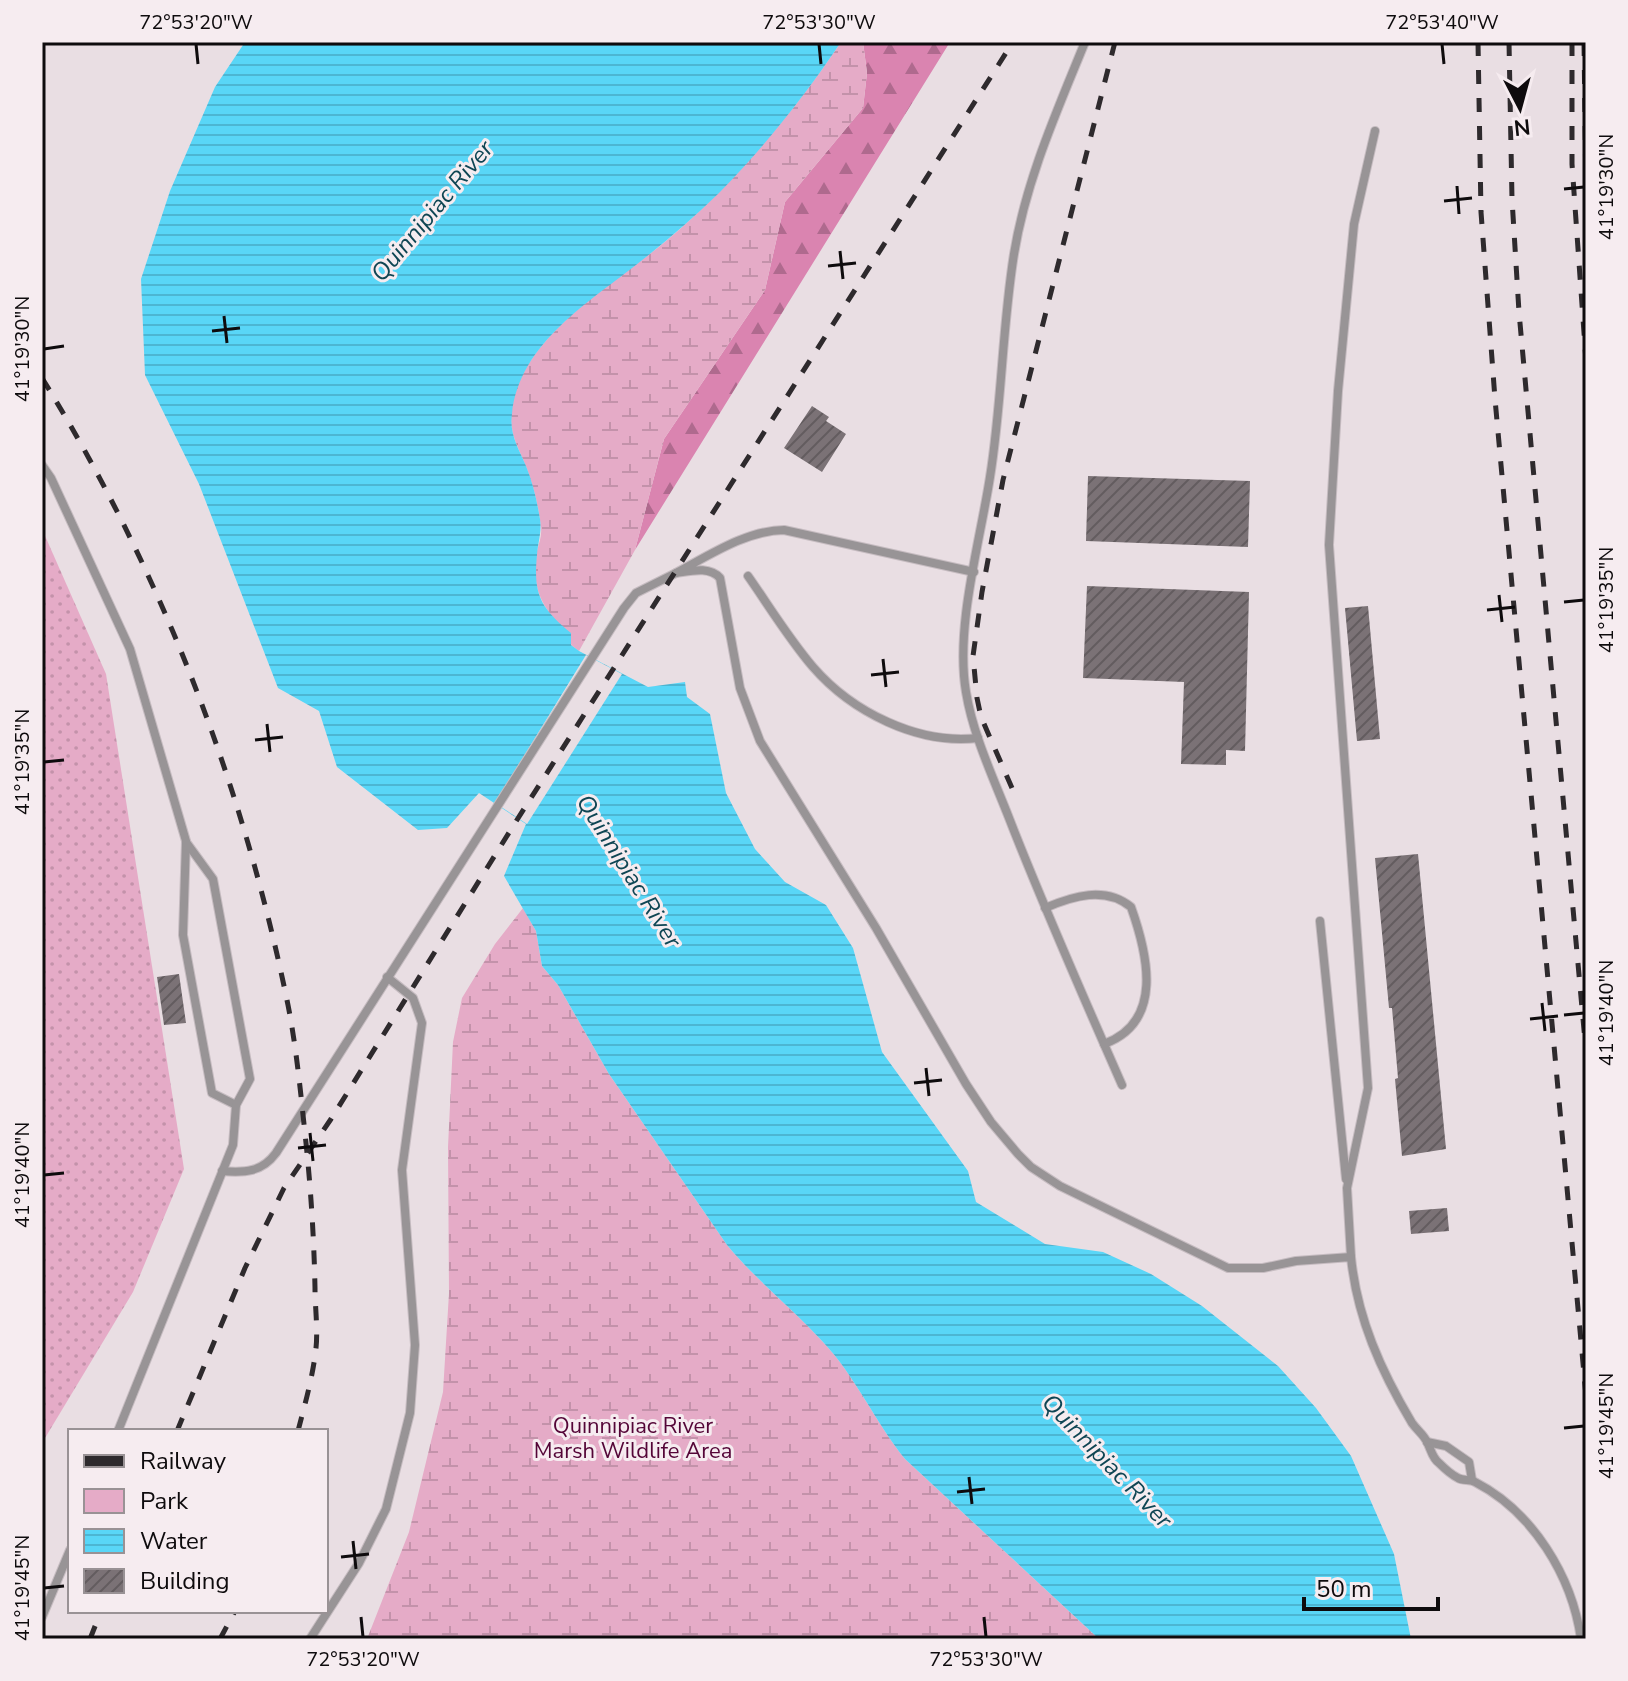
<svg xmlns="http://www.w3.org/2000/svg" width="1628" height="1681" font-family="'Nunito Sans',sans-serif">
  <style>
    .green { fill: url(#green-dots) }
    .forest { fill: url(#forest-firs) }
    .wetland { fill: url(#wetland-marsh) }
    .water { fill: url(#water-rules) }
    .pier { fill: #e9dee3 }
    .building { fill: url(#building-hatch) }
    .lines { fill: none; stroke-linecap: round; stroke-linejoin: round }
    .lane-casing { stroke: #c6bcc1; stroke-width: 10 }
    .lane { stroke: #989496; stroke-width: 8 }
    .rail { stroke: #2e2a2d; stroke-width: 5; stroke-dasharray: 14 14; stroke-linecap: butt }
    .ticks { fill: none; stroke: #0e0b0d; stroke-width: 3 }
    .labels { text-anchor: middle; stroke-width: 6; stroke-linejoin: round; paint-order: stroke }
    .park-label { font-size: 22px; fill: #540537; stroke: #f6ecf0 }
    .water-label { font-size: 24px; font-style: italic; fill: #0f4654; stroke: #f6ecf0 }
    .neatline { fill: none; stroke: #0e0b0d; stroke-width: 3 }
    .ticks-label { font-size: 20px; text-anchor: middle; fill: #0e0b0d }
  </style>
  <defs>
    <pattern id="green-dots" width="8" height="8" patternUnits="userSpaceOnUse" patternTransform="scale(2)"><rect width="8" height="8" fill="#e5abc7"/><path d="M2 2h.1M6 6h.1" fill="none" stroke="#c392aa" stroke-width="1.8" stroke-linecap="round"/></pattern>
    <pattern id="forest-firs" width="22" height="20" patternUnits="userSpaceOnUse" patternTransform="scale(2)"><rect width="22" height="20" fill="#da84b0"/><path d="M5 1l3.5 6h-7zM16 11l3.5 6h-7z" fill="#af6a8e"/></pattern>
    <pattern id="wetland-marsh" width="20" height="14" patternUnits="userSpaceOnUse" patternTransform="scale(2)"><rect width="20" height="14" fill="#e5abc7"/><path d="M1 5h8M5 5V1M11 12h8M15 12V8" fill="none" stroke="#c392aa"/></pattern>
    <pattern id="water-rules" width="6" height="5" patternUnits="userSpaceOnUse" patternTransform="scale(2)"><rect width="6" height="5" fill="#59d6f7"/><path d="M0 2.5h6" fill="none" stroke="#4cb6d3"/></pattern>
    <pattern id="building-hatch" width="6" height="6" patternUnits="userSpaceOnUse" patternTransform="scale(2)"><rect width="6" height="6" fill="#7b7276"/><path d="M-1 1l2-2M0 6l6-6M5 7l2-2" fill="none" stroke="#635c5f"/></pattern>
  </defs>
  <rect width="100%" height="100%" fill="#e9dee3"/>
  <polygon class="green" points="42,529 106,674 184,1169 133,1292 42,1443"/>
  <polygon class="forest" points="863,42 950,42 635,550 664,439 765,290 785,202 863,108 867,73"/>
  <g class="wetland">
    <path d="M841,42H863L867,73L863,108L785,202L765,290L664,439L635,550L579,651C569,645 564,634 557,624C538,598 532,585 537,551C539,543 542,536 541,528C539,508 534,488 527,469C520,451 511,437 511,418C514,340 613,285 666,241C684,226 702,209 719,192C765,145 805,96 841,42Z"/>
    <path d="M523,908L536,931L542,966L558,985L609,1074L727,1245C756,1280 792,1308 823,1342C856,1377 875,1422 905,1459L1099,1639H367L409,1532L443,1392L449,1293L448,1147L453,1042L462,998L495,944Z"/>
  </g>
  <path class="water" d="M245,42H841C805,96 765,146 719,193C694,217 668,240 641,261C591,301 519,343 512,414C509,434 519,449 526,466C533,483 537,501 540,519C542,532 538,542 537,555C533,595 541,608 571,633V645L579,651L648,687L685,682L687,697L710,714L726,793L755,849L785,882L826,905L853,948L882,1052L968,1171L976,1202L1045,1244L1103,1252L1151,1274L1202,1306L1278,1366L1316,1408L1351,1456L1394,1554L1411,1639H1099L905,1459C875,1422 856,1377 823,1342C792,1308 756,1280 727,1245L609,1074L558,985L542,966L536,931L504,876L526,824L479,793L447,828L418,830L337,767L319,711L278,688L199,484L145,375L141,279L170,191L215,87Z"/>
  <polygon class="pier" points="586,655 622,674 527,824 495,803"/>
  <g class="building">
    <polygon points="812,406 829,417 826,421 846,434 822,472 784,448"/>
    <polygon points="1088,476 1250,481 1248,547 1086,541"/>
    <polygon points="1087,586 1249,592 1245,751 1226,750 1226,765 1181,764 1184,682 1083,678"/>
    <polygon points="1368,606 1380,739 1357,741 1345,608"/>
    <polygon points="1418,854 1446,1149 1402,1156 1395,1079 1398,1078 1392,1008 1389,1008 1375,858"/>
    <polygon points="179,974 186,1023 164,1025 157,977"/>
    <polygon points="1447,1208 1449,1231 1411,1234 1409,1211"/>
  </g>
  <g class="lines">
    <defs>
      <g id="lane">
        <path d="M1085,42C1057,111 1026,180 1014,254C1002,328 1002,403 990,477C980,542 955,627 966,692C973,735 993,777 1009,818C1044,908 1083,996 1122,1085"/>
        <polyline points="42,465 51,478 130,649 186,841 183,935 212,1093 236,1105"/>
        <path d="M974,572L784,530C747,530 708,556 676,573C691,571 709,566 720,578L740,688L760,741L876,928L966,1084L991,1122L1018,1154L1031,1167L1060,1186L1228,1268H1263L1296,1261L1351,1257C1357,1318 1381,1371 1412,1423C1417,1430 1424,1435 1427,1442C1431,1449 1432,1458 1439,1463C1444,1468 1452,1475 1458,1478C1463,1481 1470,1479 1475,1482C1533,1512 1572,1576 1581,1639"/>
        <path d="M748,576C769,606 789,639 813,667C852,712 918,745 978,738"/>
        <path d="M1045,908C1073,896 1105,886 1131,907C1148,955 1164,1022 1104,1044"/>
        <polyline points="1320,921 1346,1179"/>
        <path d="M222,1171C245,1173 262,1172 276,1153L624,608L636,593L676,573"/>
        <polyline points="1351,1257 1347,1188 1368,1088 1329,545 1338,391 1354,224 1375,131"/>
        <polyline points="118,1431 233,1145 236,1105 250,1079 213,879 186,842"/>
        <polyline points="1427,1442 1446,1446 1469,1462 1472,1480"/>
        <polyline points="42,1617 70,1550"/>
        <polyline points="310,1639 359,1563 386,1509 410,1413 415,1345 402,1170 422,1023 413,998 387,977"/>
      </g>
    </defs>
    <use href="#lane" class="lane-casing"/>
    <use href="#lane" class="lane"/>
    <g class="rail">
      <polyline points="1478,42 1481,212 1495,399 1586,1396"/>
      <polyline points="1509,42 1512,199 1519,312 1586,1052"/>
      <polyline points="1572,42 1572,164 1586,361"/>
      <polyline points="1584,42 1586,196"/>
      <path d="M42,378C161,570 243,784 288,1005C297,1051 301,1097 306,1143C311,1191 314,1239 315,1288C315,1307 318,1329 316,1348C313,1376 305,1404 298,1431"/>
      <polyline points="1012,788 981,717 977,698 973,656 982,592 1003,480 1115,42"/>
      <polyline points="177,1431 245,1268 284,1188 331,1119 515,823 1013,42"/>
      <polyline points="90,1639 101,1611"/>
      <polyline points="220,1639 235,1611"/>
    </g>
  </g>
  <path class="ticks" d="M196,44L198,64M819,44L821,64M1442,44L1444,64M1457,186L1459,214M1564,189L1584,187M1444,201L1472,198M840,251L843,279M828,266L856,263M224,316L227,343M212,331L240,328M44,349L64,346M1499,595L1502,622M1564,602L1584,600M1487,610L1515,607M883,659L886,687M871,675L899,672M267,724L270,752M255,740L283,737M44,762L64,760M1542,1003L1545,1031M1564,1015L1584,1013M1530,1019L1558,1016M926,1068L929,1096M914,1083L942,1080M310,1133L313,1161M298,1148L326,1145M44,1175L64,1173M1564,1428L1584,1426M969,1477L972,1504M957,1492L985,1489M353,1541L356,1569M341,1557L369,1554M44,1588L64,1586M361,1617L363,1637M984,1617L986,1637"/>
  <g class="labels">
    <g class="park-label">
      <text x="633" y="1433">Quinnipiac River<tspan x="633" dy="25">Marsh Wildlife Area</tspan></text>
    </g>
    <g class="water-label">
      <text transform="translate(432 211) rotate(-50)" y="8">Quinnipiac River</text>
      <text transform="translate(629 871) rotate(58)" y="8">Quinnipiac River</text>
      <text transform="translate(1107 1461) rotate(46)" y="8">Quinnipiac River</text>
    </g>
  </g>
  <rect width="1628" height="1681" fill="none" stroke="#f6ecf0" stroke-width="88"/>
  <rect x="68" y="1429" width="260" height="184" fill="#f6ecf0" stroke="#999295" stroke-width="2"/>
  <rect x="84" y="1455" width="40" height="12" fill="#2e2a2d" stroke="#999295" stroke-width="2"/>
  <text x="140" y="1469" font-size="24" fill="#0e0b0d">Railway</text>
  <rect x="84" y="1489" width="40" height="24" fill="#e5abc7" stroke="#999295" stroke-width="2"/>
  <text x="140" y="1509" font-size="24" fill="#0e0b0d">Park</text>
  <rect x="84" y="1529" width="40" height="24" fill="url(#water-rules)" stroke="#999295" stroke-width="2"/>
  <text x="140" y="1549" font-size="24" fill="#0e0b0d">Water</text>
  <rect x="84" y="1569" width="40" height="24" fill="url(#building-hatch)" stroke="#999295" stroke-width="2"/>
  <text x="140" y="1589" font-size="24" fill="#0e0b0d">Building</text>
  <g transform="translate(1520 108) rotate(174)" stroke="#f6ecf0" stroke-width="6" paint-order="stroke">
  <path d="M0-6L14 30L0 20L-14 30Z" fill="#0e0b0d"/>
  <text y="-12" font-size="22" font-weight="bold" text-anchor="middle" fill="#0e0b0d">N</text>
  </g>
  <path d="M1304 1597v12h134v-12" fill="none" stroke="#0e0b0d" stroke-width="4"/>
  <text x="1316" y="1597" font-size="24" fill="#0e0b0d" stroke="#f6ecf0" stroke-width="6" paint-order="stroke">50 m</text>
  <rect x="44" y="44" width="1540" height="1593" class="neatline"/>
  <g class="ticks-label">
    <text x="196" y="29">72°53'20"W</text>
    <text x="819" y="29">72°53'30"W</text>
    <text x="1442" y="29">72°53'40"W</text>
    <text transform="translate(1606 187) rotate(-90)" y="7">41°19'30"N</text>
    <text transform="translate(22 349) rotate(-90)" y="7">41°19'30"N</text>
    <text transform="translate(1606 600) rotate(-90)" y="7">41°19'35"N</text>
    <text transform="translate(22 762) rotate(-90)" y="7">41°19'35"N</text>
    <text transform="translate(1606 1013) rotate(-90)" y="7">41°19'40"N</text>
    <text transform="translate(22 1175) rotate(-90)" y="7">41°19'40"N</text>
    <text transform="translate(1606 1426) rotate(-90)" y="7">41°19'45"N</text>
    <text transform="translate(22 1588) rotate(-90)" y="7">41°19'45"N</text>
    <text x="363" y="1666">72°53'20"W</text>
    <text x="986" y="1666">72°53'30"W</text>
  </g>
</svg>
